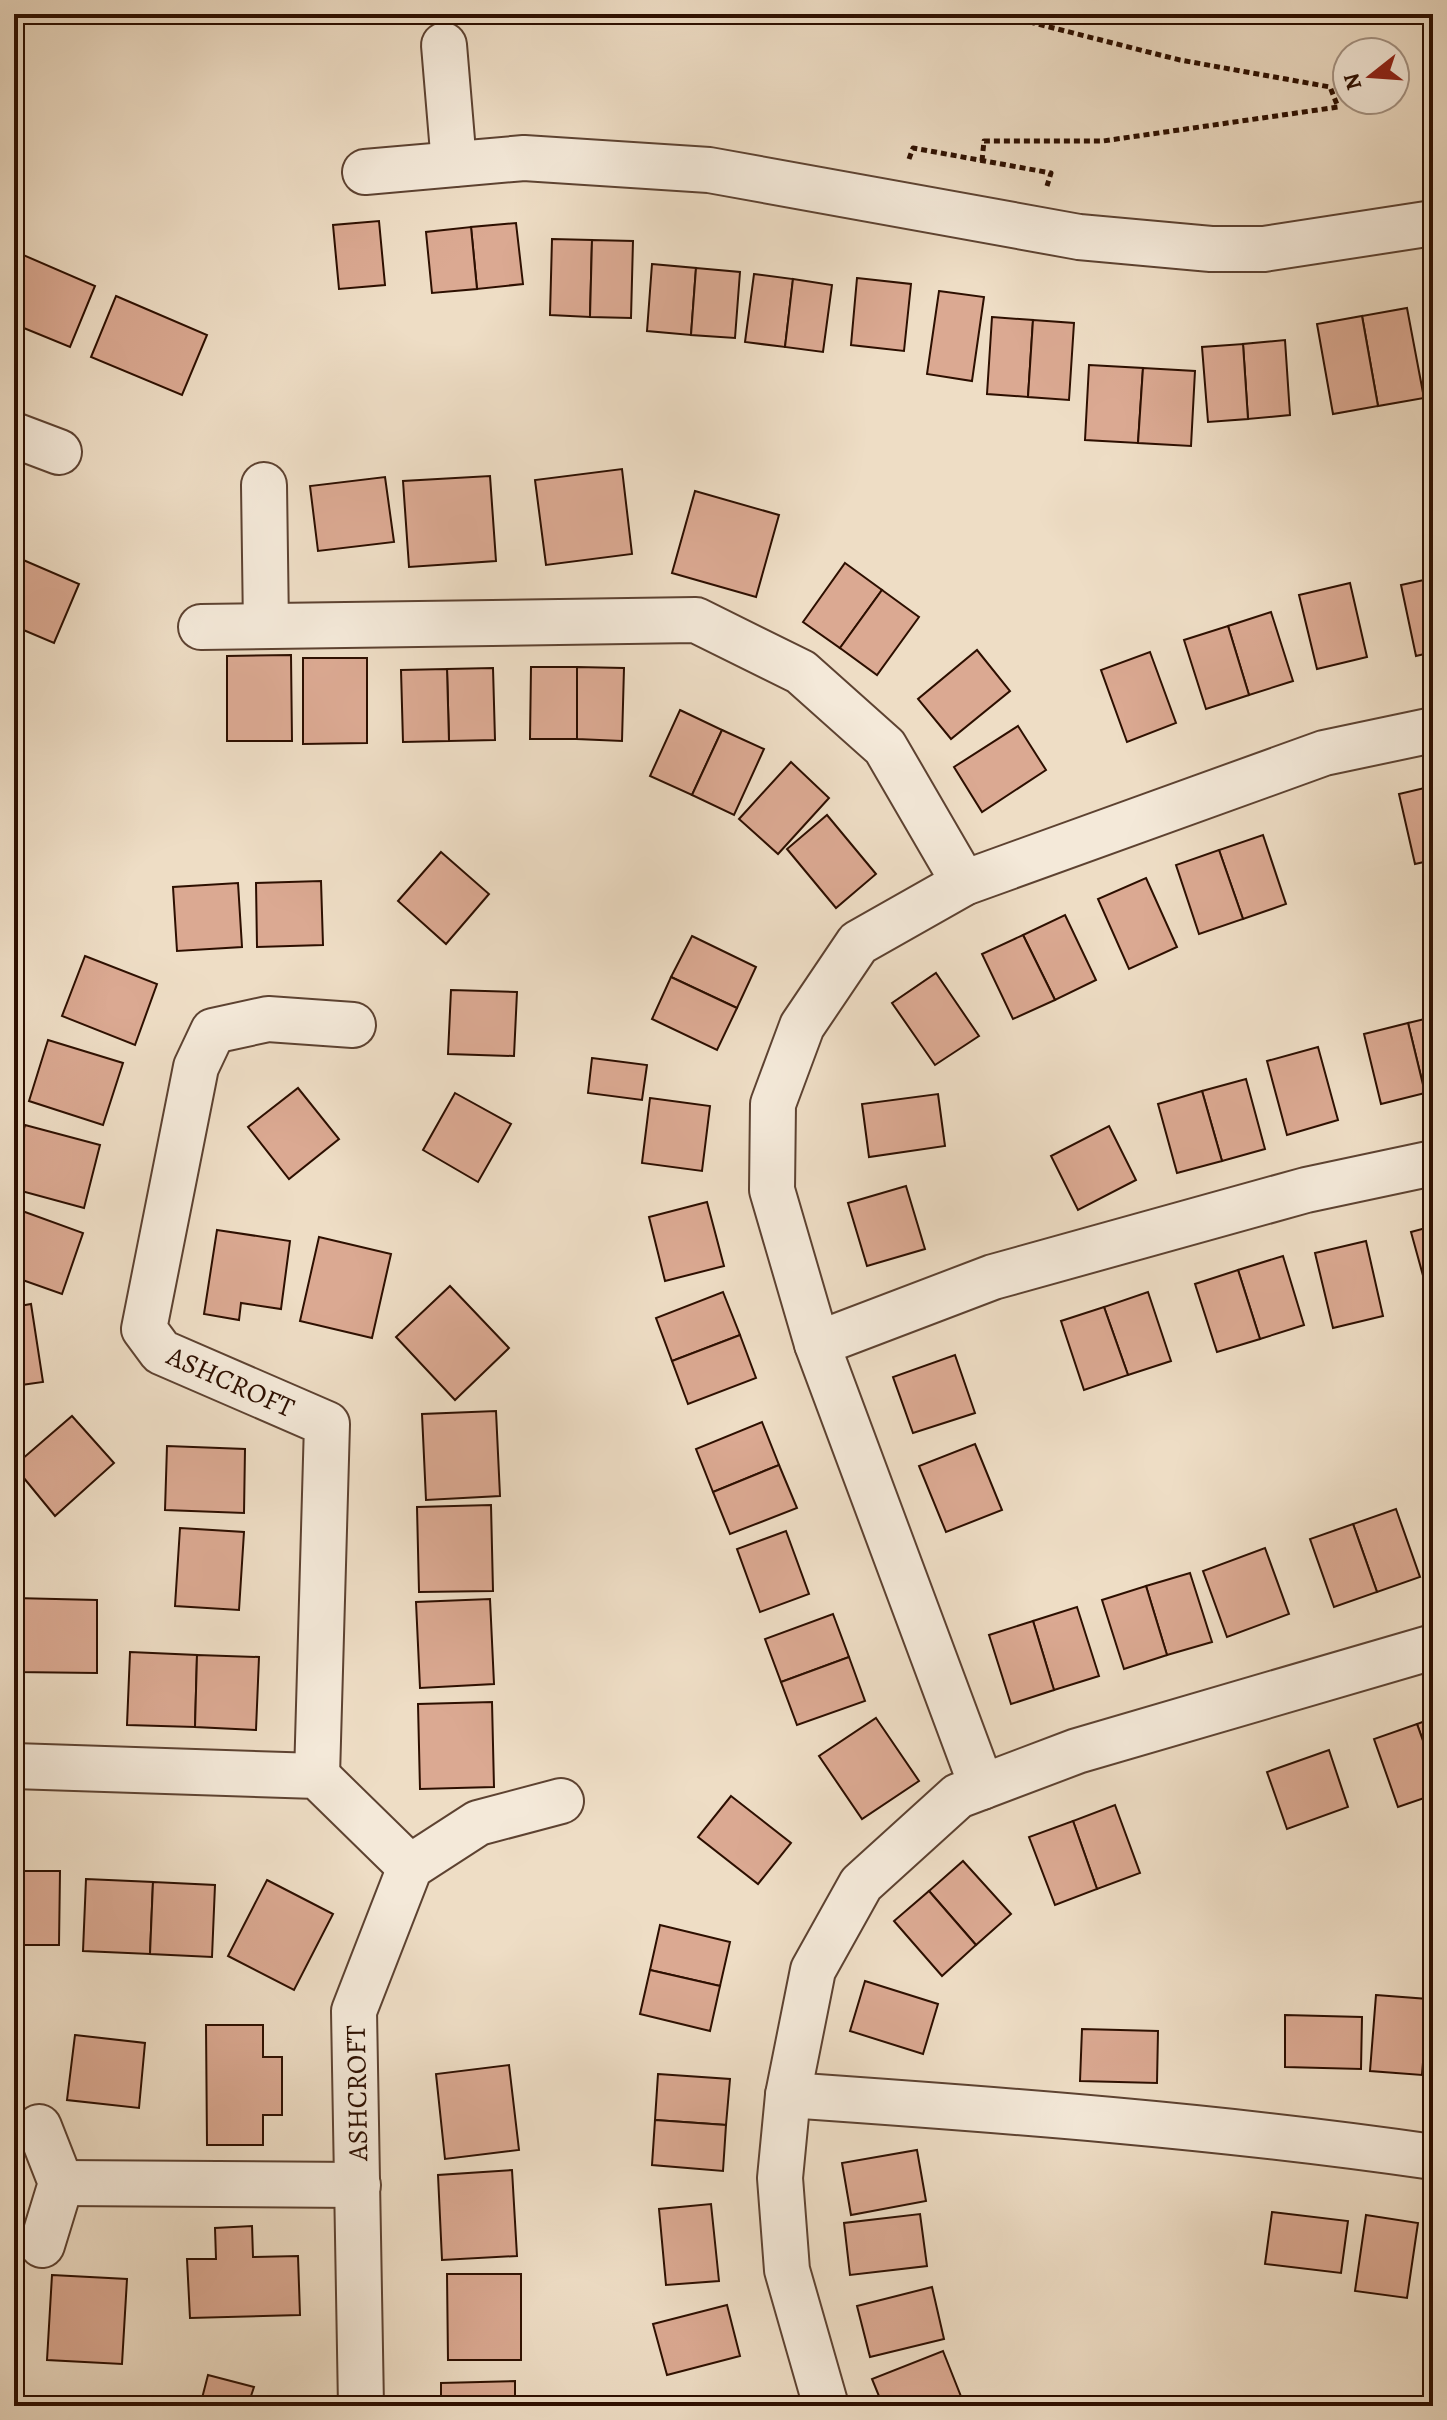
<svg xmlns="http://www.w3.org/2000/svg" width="1447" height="2420" font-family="Alegreya,serif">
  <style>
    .building { fill: #dba992; stroke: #2d0f00; stroke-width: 2 }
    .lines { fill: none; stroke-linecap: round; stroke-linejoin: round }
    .minor-casing { stroke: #5d4231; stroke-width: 48 }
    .path { stroke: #2d0f00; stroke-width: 5; stroke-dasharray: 6 4; stroke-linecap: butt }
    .minor { stroke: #f4e9d9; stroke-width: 44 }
    .labels { text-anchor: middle; stroke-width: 6; stroke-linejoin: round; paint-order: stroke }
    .street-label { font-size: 28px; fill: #2d0f00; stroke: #f4e9d9 }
  </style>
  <rect width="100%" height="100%" fill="#eeddc5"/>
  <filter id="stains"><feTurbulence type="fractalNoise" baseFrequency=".0025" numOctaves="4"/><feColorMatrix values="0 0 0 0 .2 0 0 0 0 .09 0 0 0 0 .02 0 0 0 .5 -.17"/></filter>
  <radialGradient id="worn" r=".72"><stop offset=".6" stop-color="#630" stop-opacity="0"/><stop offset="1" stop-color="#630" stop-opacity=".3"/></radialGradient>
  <g class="building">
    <polygon points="379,221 385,285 339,289 333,225"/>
    <polygon points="516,223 523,284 477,289 471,227"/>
    <polygon points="471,227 477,289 432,293 426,232"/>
    <polygon points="552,239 592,240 590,317 550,315"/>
    <polygon points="592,240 633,241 631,318 590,317"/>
    <polygon points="14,251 95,286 70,347 14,324"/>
    <polygon points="652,264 696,268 691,335 647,331"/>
    <polygon points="696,268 740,272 735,338 691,335"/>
    <polygon points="754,274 793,279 785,347 745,342"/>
    <polygon points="857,278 911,284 904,351 851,345"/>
    <polygon points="793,279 832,285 823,352 785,347"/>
    <polygon points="939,291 984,297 972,381 927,374"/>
    <polygon points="116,296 207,335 182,395 91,357"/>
    <polygon points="1407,308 1424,398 1378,406 1362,316"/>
    <polygon points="1362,316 1378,406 1333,414 1317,324"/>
    <polygon points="992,317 1033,320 1028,397 987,394"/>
    <polygon points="1033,320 1074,323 1069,400 1028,397"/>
    <polygon points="1285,340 1290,415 1248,419 1243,344"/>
    <polygon points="1243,344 1248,419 1208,422 1202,347"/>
    <polygon points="1089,365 1143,368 1138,443 1085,440"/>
    <polygon points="1143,368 1195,371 1191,446 1138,443"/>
    <polygon points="622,469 632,554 546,565 535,480"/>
    <polygon points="490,476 496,561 409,567 403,481"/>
    <polygon points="385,477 394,542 318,551 310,486"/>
    <polygon points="695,491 779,515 756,597 672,573"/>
    <polygon points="14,556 79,584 54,643 14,626"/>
    <polygon points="845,563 882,590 840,648 803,622"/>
    <polygon points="1433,578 1433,652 1416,656 1401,585"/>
    <polygon points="1350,583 1367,657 1317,669 1299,595"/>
    <polygon points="882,590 919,617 877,675 840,648"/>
    <polygon points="1271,612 1293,681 1249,695 1228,626"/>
    <polygon points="1228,626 1249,695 1206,709 1184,640"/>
    <polygon points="977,650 1010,691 951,739 918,699"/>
    <polygon points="1150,652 1176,723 1127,742 1101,670"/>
    <polygon points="291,655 292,741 227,741 227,656"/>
    <polygon points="303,658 367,658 367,743 303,744"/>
    <polygon points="531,667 577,667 577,739 530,739"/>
    <polygon points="577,667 624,668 622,741 577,739"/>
    <polygon points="493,668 495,740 449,741 447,669"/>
    <polygon points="447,669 449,741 403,742 401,670"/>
    <polygon points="680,710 722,730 692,795 650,776"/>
    <polygon points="1018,726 1046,770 982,812 954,767"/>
    <polygon points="722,730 764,749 734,815 692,795"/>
    <polygon points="791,762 829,798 778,854 739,819"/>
    <polygon points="1433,786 1433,860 1415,864 1399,794"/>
    <polygon points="827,815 876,874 836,908 787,849"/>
    <polygon points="1263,835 1286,904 1243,919 1219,850"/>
    <polygon points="1219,850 1243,919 1199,934 1176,865"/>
    <polygon points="441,852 489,894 446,944 398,901"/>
    <polygon points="1146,878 1177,947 1129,969 1098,899"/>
    <polygon points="321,881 323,945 257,947 256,883"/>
    <polygon points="238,883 242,947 177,951 173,887"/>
    <polygon points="1065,915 1096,980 1055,1000 1023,935"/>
    <polygon points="1023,935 1055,1000 1013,1019 982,954"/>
    <polygon points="692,936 756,967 737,1008 671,977"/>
    <polygon points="85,956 157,984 135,1045 62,1016"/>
    <polygon points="936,973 979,1036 935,1065 892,1003"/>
    <polygon points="671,977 737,1008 717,1050 652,1019"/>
    <polygon points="451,990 517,992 514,1056 448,1054"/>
    <polygon points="1433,1017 1433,1091 1425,1093 1408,1023"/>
    <polygon points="1408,1023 1425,1093 1381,1104 1364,1034"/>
    <polygon points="48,1040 123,1063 103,1125 29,1101"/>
    <polygon points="1318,1047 1338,1120 1287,1135 1267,1061"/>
    <polygon points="592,1058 647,1065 642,1100 588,1093"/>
    <polygon points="1246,1079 1265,1149 1222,1161 1202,1091"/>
    <polygon points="298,1088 339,1139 289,1179 248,1127"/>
    <polygon points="1202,1091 1222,1161 1177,1173 1158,1104"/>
    <polygon points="455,1093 511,1124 478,1182 423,1150"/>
    <polygon points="938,1094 945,1146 869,1157 862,1104"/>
    <polygon points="650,1098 710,1106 702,1171 642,1163"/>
    <polygon points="25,1125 100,1145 84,1208 14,1189 14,1167"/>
    <polygon points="1109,1126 1136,1180 1078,1210 1051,1156"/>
    <polygon points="906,1186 925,1249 867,1266 848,1203"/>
    <polygon points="707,1202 724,1266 665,1281 649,1217"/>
    <polygon points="14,1208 83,1233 62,1294 14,1277"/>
    <polygon points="1433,1226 1433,1301 1430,1301 1411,1232"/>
    <polygon points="217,1230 290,1241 281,1309 241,1303 239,1320 204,1314"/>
    <polygon points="319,1237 391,1254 372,1338 300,1321"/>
    <polygon points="1366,1241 1383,1316 1333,1328 1315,1253"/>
    <polygon points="1283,1256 1304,1325 1260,1339 1238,1270"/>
    <polygon points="1238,1270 1260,1339 1217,1352 1195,1284"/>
    <polygon points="450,1286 509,1348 455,1400 396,1337"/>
    <polygon points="723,1292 740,1335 672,1361 656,1318"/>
    <polygon points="1148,1292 1171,1361 1128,1375 1104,1307"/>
    <polygon points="31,1304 43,1382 14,1386 14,1307"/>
    <polygon points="1104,1307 1128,1375 1084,1390 1061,1321"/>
    <polygon points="740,1335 756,1378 688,1404 672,1361"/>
    <polygon points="955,1355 975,1413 913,1433 893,1377"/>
    <polygon points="496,1411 500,1496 426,1500 422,1414"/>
    <polygon points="72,1416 114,1463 55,1516 14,1466"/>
    <polygon points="762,1422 779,1465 713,1492 696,1449"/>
    <polygon points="975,1444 1002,1510 946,1532 919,1466"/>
    <polygon points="167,1446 245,1449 244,1513 165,1510"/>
    <polygon points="779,1465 797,1508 730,1534 713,1492"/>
    <polygon points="491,1505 493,1591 419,1592 417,1507"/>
    <polygon points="1396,1509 1420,1577 1377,1592 1353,1524"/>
    <polygon points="1353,1524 1377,1592 1334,1607 1310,1539"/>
    <polygon points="180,1528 244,1532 239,1610 175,1606"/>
    <polygon points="786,1531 809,1594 760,1612 737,1549"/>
    <polygon points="1265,1548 1289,1614 1227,1637 1203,1571"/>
    <polygon points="1190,1573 1212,1642 1167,1655 1146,1586"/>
    <polygon points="1146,1586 1167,1655 1124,1669 1102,1600"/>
    <polygon points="14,1598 97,1600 97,1673 14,1672"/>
    <polygon points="490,1599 494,1684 420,1688 416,1602"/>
    <polygon points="1077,1607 1099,1676 1054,1690 1033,1621"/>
    <polygon points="833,1614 849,1657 781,1682 765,1639"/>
    <polygon points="1033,1621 1054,1690 1011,1704 989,1635"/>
    <polygon points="130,1652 197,1655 195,1727 127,1725"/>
    <polygon points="197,1655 259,1657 256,1730 195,1727"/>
    <polygon points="849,1657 865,1701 797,1725 781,1682"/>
    <polygon points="492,1702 494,1787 420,1789 418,1704"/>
    <polygon points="876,1718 919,1781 862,1819 819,1756"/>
    <polygon points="1433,1718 1433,1769 1417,1724"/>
    <polygon points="1417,1724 1433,1769 1433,1795 1398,1807 1374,1739"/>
    <polygon points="1329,1750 1348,1807 1287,1829 1267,1772"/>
    <polygon points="731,1796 791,1843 758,1884 698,1837"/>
    <polygon points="1115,1805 1140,1873 1097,1889 1073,1821"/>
    <polygon points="1073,1821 1097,1889 1055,1905 1029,1837"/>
    <polygon points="963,1861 1011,1914 976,1945 929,1891"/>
    <polygon points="14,1871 60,1871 59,1945 14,1945"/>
    <polygon points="86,1879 153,1882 150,1954 83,1951"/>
    <polygon points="267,1880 333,1914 294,1990 228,1956"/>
    <polygon points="153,1882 215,1885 212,1957 150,1954"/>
    <polygon points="929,1891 976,1945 942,1976 894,1921"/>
    <polygon points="660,1925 730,1942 720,1986 650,1970"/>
    <polygon points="650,1970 720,1986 710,2031 640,2014"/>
    <polygon points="865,1981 938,2004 923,2054 850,2031"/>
    <polygon points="1376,1995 1428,1999 1422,2075 1370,2071"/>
    <polygon points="1285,2015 1362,2017 1361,2069 1285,2067"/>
    <polygon points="206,2025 263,2025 263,2057 282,2057 282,2115 263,2115 263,2145 207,2145"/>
    <polygon points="1082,2029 1158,2031 1157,2083 1080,2081"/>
    <polygon points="75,2035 145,2043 139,2108 67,2100"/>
    <polygon points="509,2065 519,2150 445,2159 436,2074"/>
    <polygon points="658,2074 730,2079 726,2125 655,2120"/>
    <polygon points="655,2120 726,2125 723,2171 652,2165"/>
    <polygon points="917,2150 926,2201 851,2215 842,2163"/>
    <polygon points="512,2170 517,2256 442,2260 438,2175"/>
    <polygon points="711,2204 719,2281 666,2285 659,2209"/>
    <polygon points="1272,2212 1348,2221 1341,2273 1265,2264"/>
    <polygon points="920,2214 927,2266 850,2275 844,2223"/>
    <polygon points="1366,2215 1418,2223 1407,2298 1355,2291"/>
    <polygon points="252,2226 253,2257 298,2256 300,2315 190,2318 187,2259 216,2259 215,2228"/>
    <polygon points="447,2274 521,2274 521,2360 448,2360"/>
    <polygon points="52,2275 127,2279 122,2364 47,2360"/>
    <polygon points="932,2287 944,2339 870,2357 857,2306"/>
    <polygon points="727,2305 740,2356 667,2375 653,2324"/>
    <polygon points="943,2351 962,2399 946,2406 883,2406 872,2379"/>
    <polygon points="208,2375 254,2387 249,2402 264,2406 200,2406"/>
    <polygon points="515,2381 515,2406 441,2406 441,2383"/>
  </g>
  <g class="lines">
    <defs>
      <g id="minor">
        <polyline points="444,45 454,164"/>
        <polyline points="365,172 524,158 709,170 1079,237 1211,249 1264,249 1433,223"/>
        <polyline points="14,435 59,452"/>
        <polyline points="264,485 266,626"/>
        <polyline points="201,627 696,620 801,672 885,747 964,883"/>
        <polyline points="817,1344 993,1277 1306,1190 1433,1163"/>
        <polyline points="14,1766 317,1776 410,1867"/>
        <polyline points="317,1776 327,1424 161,1352 144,1329 196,1067 213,1031 268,1019 353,1025"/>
        <polyline points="982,1787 817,1344 772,1190 773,1104 802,1026 858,943 964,883 1324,753 1433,730"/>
        <path d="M788,2095C1004,2110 1219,2126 1433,2157"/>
        <polyline points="39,2127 61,2183 42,2245"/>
        <polyline points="61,2183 358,2185"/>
        <polyline points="361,2406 354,2011 410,1867 478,1823 561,1801"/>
        <polyline points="826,2406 787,2270 780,2178 788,2095 813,1970 861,1884 958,1796 1077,1751 1433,1647"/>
      </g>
    </defs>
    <use href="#minor" class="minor-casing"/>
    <g class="path">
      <polyline points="909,159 913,148 1051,173 1047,186"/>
      <polyline points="982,161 984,141 1103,141 1338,107 1330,87 1180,60 998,14"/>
    </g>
    <use href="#minor" class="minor"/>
  </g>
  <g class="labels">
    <g class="street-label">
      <text transform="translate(231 1381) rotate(24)" y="10">ASHCROFT</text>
      <text transform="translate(356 2093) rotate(-91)" y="10">ASHCROFT</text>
    </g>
  </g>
  <rect width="1447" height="2420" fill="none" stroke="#eeddc5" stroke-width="48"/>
  <rect x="16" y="16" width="1415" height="2388" fill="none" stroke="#2d0f00" stroke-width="4"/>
  <rect x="24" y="24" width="1399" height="2372" fill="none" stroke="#2d0f00" stroke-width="2"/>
  <g transform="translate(1371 76) rotate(253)"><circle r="38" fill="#f4e9d9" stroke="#a49282" stroke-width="2"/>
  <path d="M0-6L14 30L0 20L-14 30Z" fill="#8f2418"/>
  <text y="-12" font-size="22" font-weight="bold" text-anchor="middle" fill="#2d0f00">N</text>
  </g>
  <rect width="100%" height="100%" filter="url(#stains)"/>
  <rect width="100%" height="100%" fill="url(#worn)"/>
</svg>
